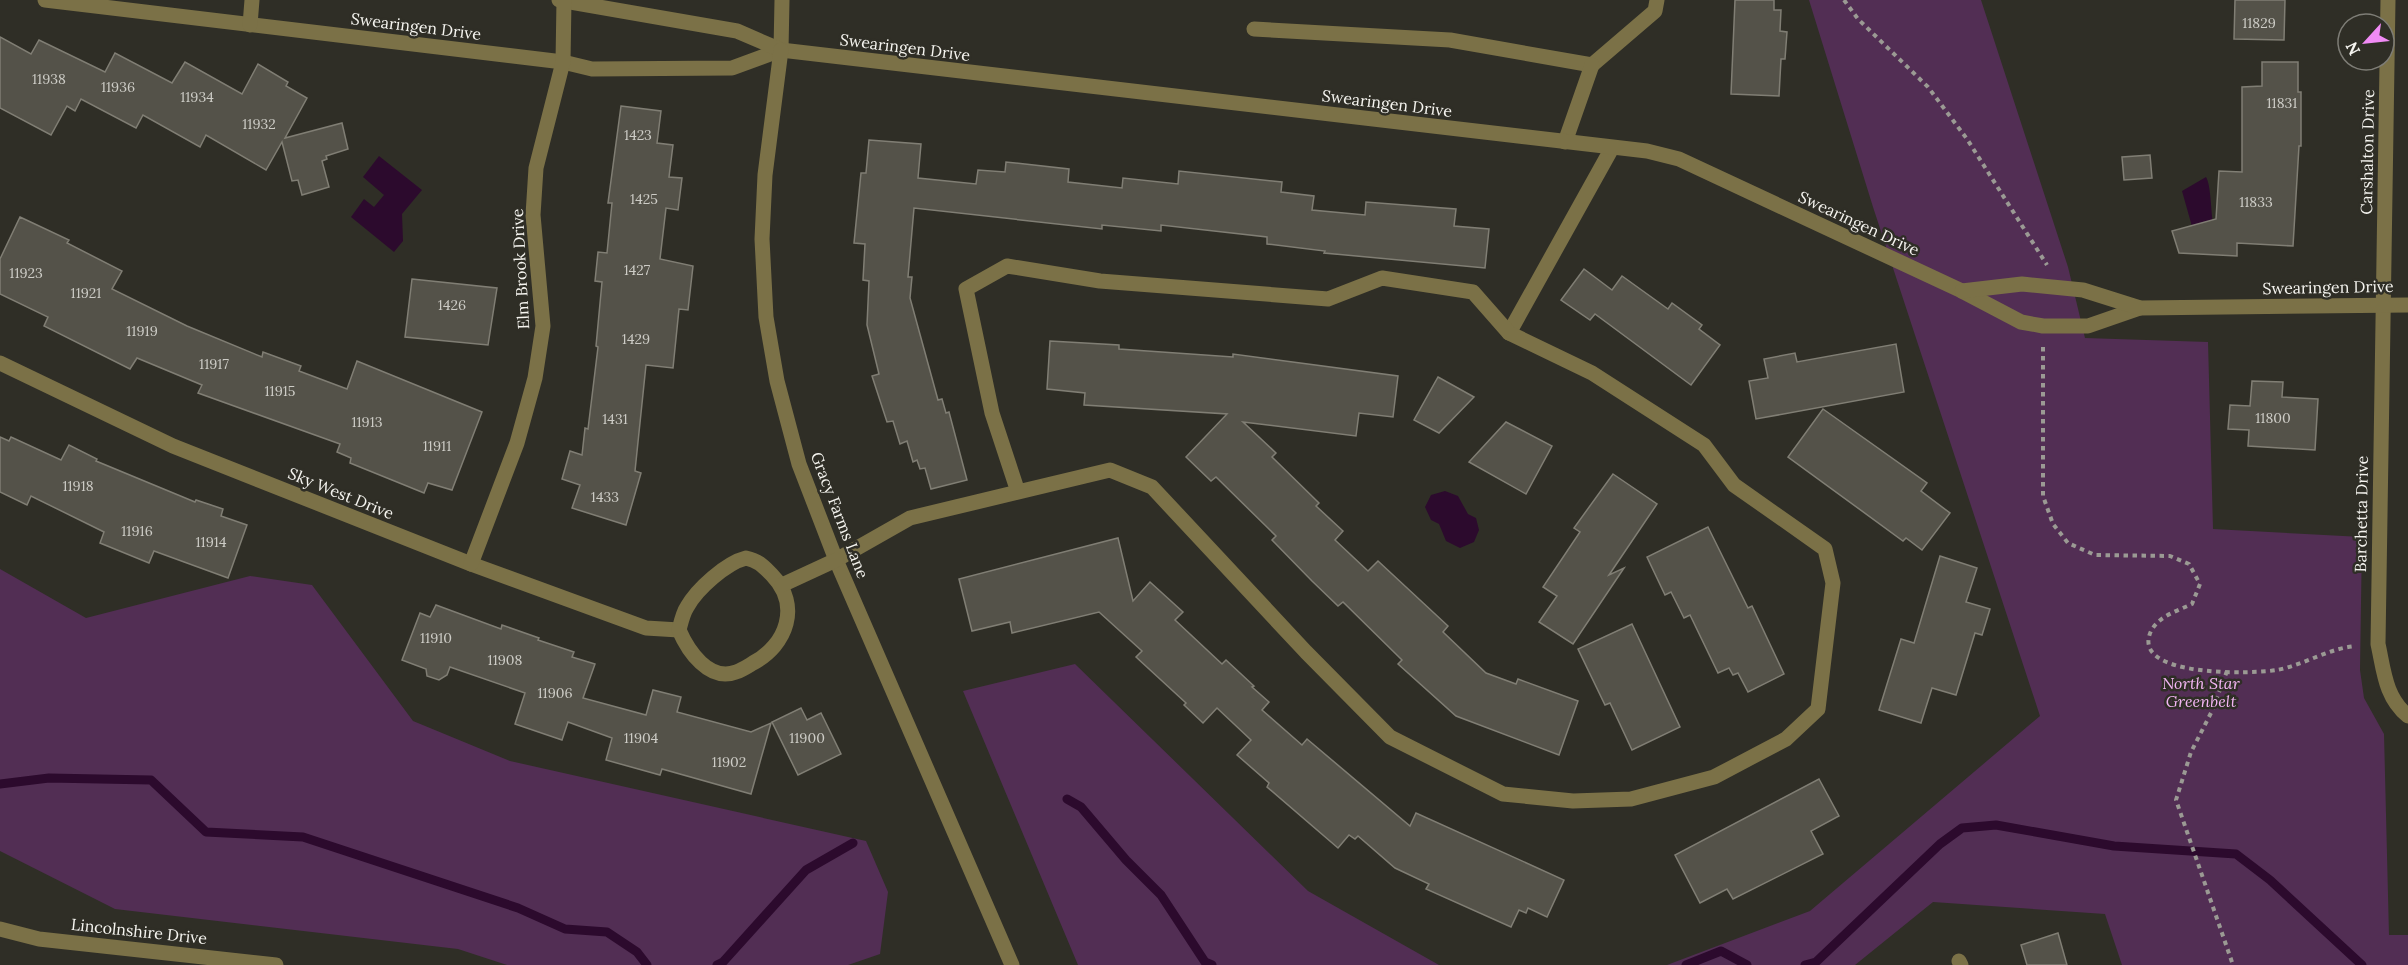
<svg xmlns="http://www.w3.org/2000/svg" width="2408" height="965" font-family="Lora,serif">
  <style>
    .green { fill: #522e54 }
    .water { fill: #2c0a2d }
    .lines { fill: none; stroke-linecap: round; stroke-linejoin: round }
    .stream { stroke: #2c0a2d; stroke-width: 9 }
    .building { fill: #545249; stroke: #807e74; stroke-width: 1.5 }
    .path { stroke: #9b9a94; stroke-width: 4; stroke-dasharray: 4.5 4.5; stroke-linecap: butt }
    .service { stroke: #7b7147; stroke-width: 15 }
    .minor { stroke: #7b7147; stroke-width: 15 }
    .labels { text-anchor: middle; stroke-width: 5; stroke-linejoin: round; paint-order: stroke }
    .number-label { font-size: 14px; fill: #cdccc6 }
    .street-label { font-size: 16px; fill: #f5f4ef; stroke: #2f2e26 }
    .park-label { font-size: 16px; font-style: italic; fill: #f4b6f5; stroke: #2f2e26 }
  </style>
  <rect width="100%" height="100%" fill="#2f2e26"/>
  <g class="green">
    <polygon points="1809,0 1981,0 2068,267 2085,338 2208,342 2213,529 2362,537 2360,670 2364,698 2384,734 2389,935 2408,935 2408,965 2122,965 2105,914 1933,902 1855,965 1667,965 1810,911 2040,716 1873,207"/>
    <polygon points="0,569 86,618 250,576 312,585 413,721 510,761 866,841 888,892 880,954 848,965 507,965 458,949 115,909 0,851"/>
    <polygon points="1075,664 1308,891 1439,965 1078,965 963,691"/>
  </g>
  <g class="water">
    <polygon points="379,156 422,190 402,214 403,241 394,252 351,217 364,199 374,207 384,195 363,177"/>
    <path d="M2206,177C2211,185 2211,212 2213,224L2193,230L2182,191Z"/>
    <polygon points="1445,491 1458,496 1468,514 1476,518 1479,530 1474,542 1460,548 1446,541 1439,524 1431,520 1425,507 1431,495"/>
  </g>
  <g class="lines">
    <g class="stream">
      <polyline points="0,784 49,778 151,780 206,832 303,837 518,908 565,929 607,932 637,952 647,965"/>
      <polyline points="1067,799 1081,807 1126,860 1161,895 1205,962 1212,965"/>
      <polyline points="717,965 723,962 806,870 853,843"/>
      <polyline points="1686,965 1721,951 1747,965"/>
      <polyline points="1805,965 1816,962 1940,844 1962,828 1996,825 2114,846 2236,854 2270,880 2362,965"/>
    </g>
  </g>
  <g class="building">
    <polygon points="1735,0 1774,0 1774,10 1781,10 1780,31 1787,32 1785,59 1781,59 1779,96 1731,94"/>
    <polygon points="2235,0 2285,0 2284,40 2234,39"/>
    <polygon points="0,37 31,54 39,40 105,72 115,53 172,83 185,62 242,94 258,64 288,82 286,86 307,98 285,138 342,123 348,149 326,156 327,159 322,161 329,187 302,195 298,180 292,181 282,142 266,170 206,135 200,147 143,115 136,128 81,99 75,111 67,106 51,135 0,108"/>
    <polygon points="2262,62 2298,62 2298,92 2301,92 2301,146 2299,146 2293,246 2237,243 2237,256 2179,253 2172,231 2216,219 2219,171 2242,172 2242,87 2262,86"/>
    <polygon points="621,106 661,111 657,143 673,145 669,177 682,178 678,210 666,208 660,259 693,266 688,310 679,309 673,368 646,365 635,471 641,473 626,525 572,508 580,485 562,479 570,451 582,455 585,428 588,429 598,347 596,346 602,282 595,281 598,252 607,253 612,203 608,203"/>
    <polygon points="869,140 921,144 918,178 976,184 978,170 1005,172 1006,162 1069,169 1068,182 1122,188 1123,178 1178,184 1179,171 1282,182 1281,192 1314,196 1312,210 1365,215 1366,202 1456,209 1454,226 1489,229 1485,268 1324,253 1325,251 1267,244 1267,237 1161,225 1161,231 1102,225 1102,229 914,208 908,277 912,277 910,298 938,400 942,399 946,413 949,412 967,480 931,489 925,468 920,469 917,460 913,462 907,441 900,444 893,421 887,422 872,376 879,374 867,325 869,281 863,280 865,244 854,243 861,173 866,173"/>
    <polygon points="2150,155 2152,178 2124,180 2122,157"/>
    <polygon points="20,217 69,240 67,243 122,271 112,289 187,326 262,357 263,352 301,366 299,371 347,389 357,361 482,412 452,490 428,483 424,493 392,480 350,463 351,458 337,452 340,444 198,393 202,385 137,358 130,369 44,326 48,317 0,294 0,259"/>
    <polygon points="1584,269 1612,290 1622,276 1668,309 1672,303 1702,325 1699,329 1720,345 1691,385 1595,314 1590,320 1561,300"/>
    <polygon points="412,279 497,288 488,345 405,337"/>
    <polygon points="1050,341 1119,345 1119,349 1233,357 1233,354 1398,376 1393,417 1359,413 1356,436 1243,422 1276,453 1272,457 1319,503 1316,506 1343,531 1335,540 1368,571 1378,561 1448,626 1443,632 1486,673 1516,684 1518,679 1578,701 1559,755 1456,716 1398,664 1402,660 1343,602 1338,606 1312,581 1272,540 1276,536 1216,477 1211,481 1186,457 1227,414 1084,405 1085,393 1047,389"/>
    <polygon points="1896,344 1904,392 1756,419 1749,381 1768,378 1764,359 1795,353 1797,362"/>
    <polygon points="1438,377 1474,397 1439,433 1414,420"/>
    <polygon points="2252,381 2283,382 2282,397 2318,399 2315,450 2248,446 2249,430 2228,429 2230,405 2250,406"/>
    <polygon points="1823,409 1927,483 1921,491 1950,513 1922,550 1906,538 1903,541 1788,457"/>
    <polygon points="1506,422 1552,446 1526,494 1469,462"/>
    <polygon points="0,437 9,441 11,437 61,460 69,445 97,459 96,461 195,502 196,500 223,509 221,516 247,525 228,578 154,551 149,563 100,543 104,532 31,496 27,505 0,492"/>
    <polygon points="1613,474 1657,504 1609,575 1624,568 1573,644 1539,622 1557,596 1543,587 1580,532 1574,528"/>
    <polygon points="1708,527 1748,608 1752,606 1784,674 1748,692 1738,673 1733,675 1729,668 1718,673 1690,615 1684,618 1671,592 1665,595 1647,557"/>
    <polygon points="1118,538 1133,601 1150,582 1183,612 1175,620 1222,664 1226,660 1254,686 1252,687 1269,702 1262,710 1302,745 1307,739 1410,826 1416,813 1564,880 1547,917 1528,908 1526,913 1519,910 1511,927 1426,889 1429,884 1395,868 1358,836 1355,839 1349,835 1338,848 1267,787 1269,783 1237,755 1251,740 1217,708 1203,723 1184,705 1186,703 1136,657 1142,651 1099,612 1012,633 1010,622 972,631 959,579"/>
    <polygon points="1940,556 1977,568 1966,602 1990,609 1982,635 1975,633 1956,695 1932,688 1921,723 1879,710 1901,639 1914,643"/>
    <polygon points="436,605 501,629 502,625 539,638 538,640 574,652 572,657 595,664 583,698 646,715 653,690 681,697 677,712 751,732 771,723 751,794 662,769 660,775 606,760 612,738 568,722 562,740 515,724 525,693 450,667 447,675 439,680 427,676 426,669 402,660 420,613 430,617"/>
    <polygon points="1632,624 1680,727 1632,750 1610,703 1605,705 1578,649"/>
    <polygon points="801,708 807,720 821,713 841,754 798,775 772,722"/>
    <polygon points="1819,779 1839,816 1811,831 1823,854 1733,899 1727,889 1700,903 1675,855"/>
    <polygon points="2058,933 2067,965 2027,965 2021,945"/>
  </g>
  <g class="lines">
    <g class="path">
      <polyline points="1844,0 1858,19 1928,87 1967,139 2047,265"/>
      <path d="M2043,347V496L2053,524L2068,543L2095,555L2170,556L2189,564L2200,584L2192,604C2177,611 2159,616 2151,631C2129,678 2253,674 2277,670C2304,665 2329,648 2356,646"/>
      <polyline points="2227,671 2212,711 2191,752 2176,800 2233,965"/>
    </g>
    <g class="service">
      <polyline points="1254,29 1450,40 1592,65 1655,11 1657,0"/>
      <polyline points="781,50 782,0"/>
      <polyline points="1565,142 1592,65"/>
      <polyline points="1509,333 1612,148"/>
      <polyline points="836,560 910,518 1110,470 1152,487 1306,652 1390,737 1503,794 1573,801 1631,799 1714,777 1786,739 1818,709 1833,583 1825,549 1734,485 1704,445 1592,373 1509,333 1473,292 1382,278 1328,299 1100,281 1007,266 966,289 992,413 1018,492"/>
      <polyline points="1959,961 1961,965"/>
    </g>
    <g class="minor">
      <polyline points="45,0 563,62 592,69 732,68 781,50"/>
      <polyline points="559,0 737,31 781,50 1647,151 1679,159 1962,291 2021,322 2043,326 2088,326 2140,308"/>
      <path d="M2388,0L2378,644C2384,671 2385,697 2408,716"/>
      <polyline points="250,25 252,0"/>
      <polyline points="781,50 765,175 762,239 766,317 777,381 799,464 836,560 1012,965"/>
      <polyline points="1962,291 2022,284 2083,290 2140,308 2408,305"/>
      <polyline points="0,363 173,446 471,564 646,628 679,630"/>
      <path d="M746,558C759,561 763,566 772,575C801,605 787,645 753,663C748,666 742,670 736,672C709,682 688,651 679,630C681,622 683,613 687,607C697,589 726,563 746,558Z"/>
      <polyline points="471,564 517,443 535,378 543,326 533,215 536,168 563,62 564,0"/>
      <polyline points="782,585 836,560"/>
      <polyline points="0,929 39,939 276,965"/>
    </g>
  </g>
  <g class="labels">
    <g class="number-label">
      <text x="2259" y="28">11829</text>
      <text x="49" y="84">11938</text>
      <text x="118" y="92">11936</text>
      <text x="197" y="102">11934</text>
      <text x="2282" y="108">11831</text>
      <text x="259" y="129">11932</text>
      <text x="638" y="140">1423</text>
      <text x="644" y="204">1425</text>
      <text x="2256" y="207">11833</text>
      <text x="637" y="275">1427</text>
      <text x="26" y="278">11923</text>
      <text x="86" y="298">11921</text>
      <text x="452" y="310">1426</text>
      <text x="142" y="336">11919</text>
      <text x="636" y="344">1429</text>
      <text x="214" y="369">11917</text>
      <text x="280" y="396">11915</text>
      <text x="2273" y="423">11800</text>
      <text x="615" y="424">1431</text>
      <text x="367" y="427">11913</text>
      <text x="437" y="451">11911</text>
      <text x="78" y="491">11918</text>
      <text x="605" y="502">1433</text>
      <text x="137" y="536">11916</text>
      <text x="211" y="547">11914</text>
      <text x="436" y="643">11910</text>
      <text x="505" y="665">11908</text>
      <text x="555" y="698">11906</text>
      <text x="641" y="743">11904</text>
      <text x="807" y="743">11900</text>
      <text x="729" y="767">11902</text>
    </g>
    <g class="street-label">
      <text transform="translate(416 26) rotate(7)" y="6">Swearingen Drive</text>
      <text transform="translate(905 47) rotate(7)" y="6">Swearingen Drive</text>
      <text transform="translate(1387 103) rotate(7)" y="6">Swearingen Drive</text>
      <text transform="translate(2367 152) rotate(-89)" y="6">Carshalton Drive</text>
      <text transform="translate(1859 223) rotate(25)" y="6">Swearingen Drive</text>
      <text transform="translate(520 269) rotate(-93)" y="6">Elm Brook Drive</text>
      <text transform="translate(2328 287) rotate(-1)" y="6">Swearingen Drive</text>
      <text transform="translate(341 493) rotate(22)" y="6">Sky West Drive</text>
      <text transform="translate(2361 514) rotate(-89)" y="6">Barchetta Drive</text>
      <text transform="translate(840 515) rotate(69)" y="6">Gracy Farms Lane</text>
      <text transform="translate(139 931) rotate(6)" y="6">Lincolnshire Drive</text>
    </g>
    <g class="park-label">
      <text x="2201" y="689">North Star<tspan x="2201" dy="18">Greenbelt</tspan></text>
    </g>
  </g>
  <g transform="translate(2366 42) rotate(243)"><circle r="28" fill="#2f2e26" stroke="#7e7d76" stroke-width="1.5"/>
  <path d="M0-4.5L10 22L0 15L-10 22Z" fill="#f18bf5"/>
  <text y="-9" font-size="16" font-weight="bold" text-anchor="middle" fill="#f5f4ef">N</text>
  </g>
</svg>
